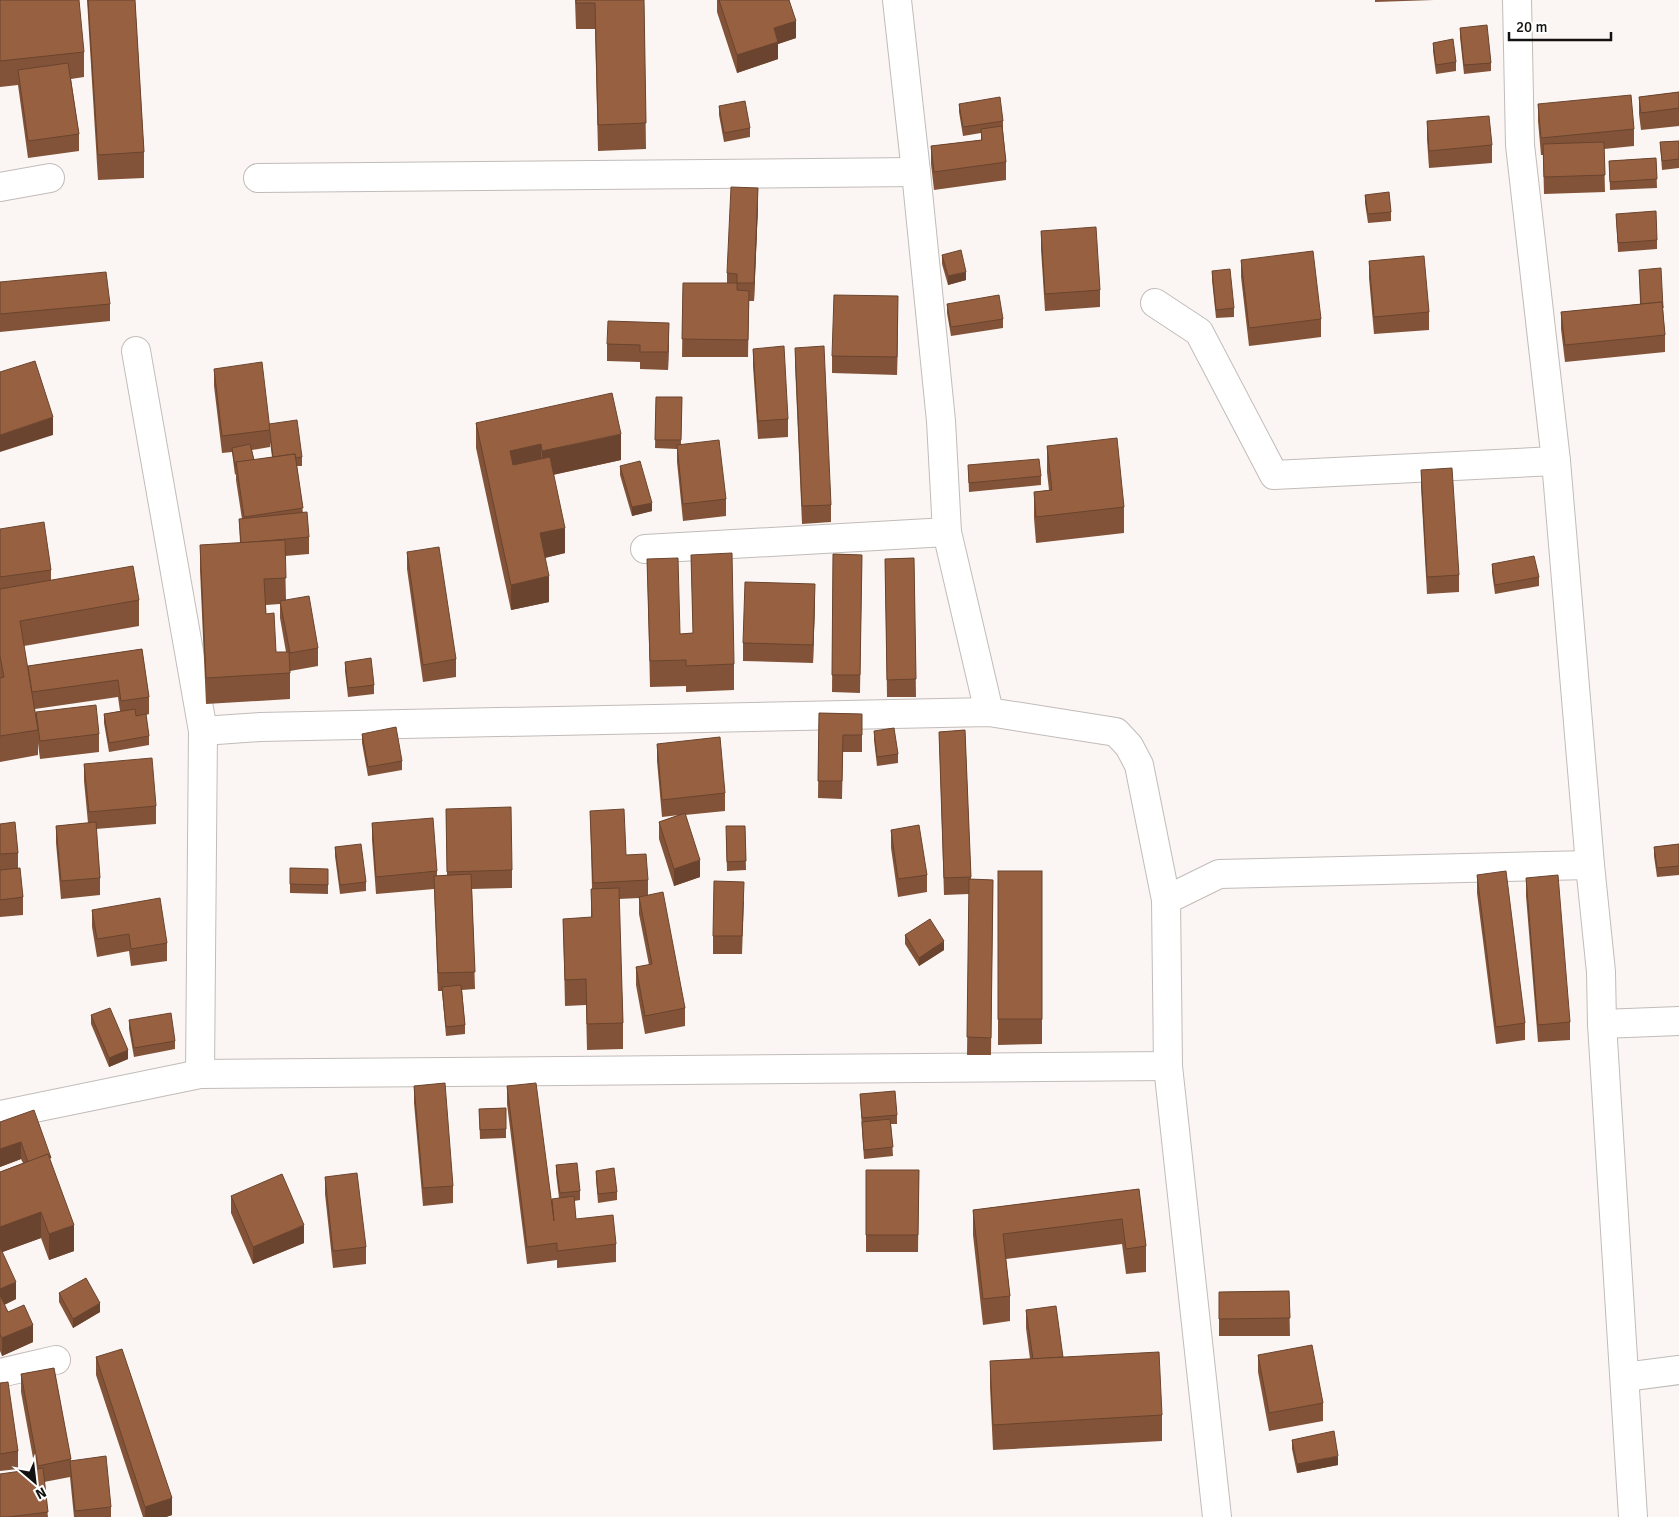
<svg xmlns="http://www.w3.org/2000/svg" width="1679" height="1517" font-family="Signika,sans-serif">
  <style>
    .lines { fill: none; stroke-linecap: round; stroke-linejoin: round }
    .minor-casing { stroke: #c1bcb9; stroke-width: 30 }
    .minor { stroke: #fff; stroke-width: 28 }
    .wall { fill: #825338; fill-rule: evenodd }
    .shaded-wall { fill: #6a442e }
    .building { fill: #976141; stroke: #6a442e }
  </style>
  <rect width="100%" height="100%" fill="#fbf6f3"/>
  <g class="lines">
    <defs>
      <g id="minor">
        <polyline points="897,0 916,172 941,421 947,532 989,712"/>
        <polyline points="1517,0 1520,145 1556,461 1590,865 1601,972 1602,1024 1633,1517"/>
        <polyline points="258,178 916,172"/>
        <polyline points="0,187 50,178"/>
        <polyline points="1155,303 1199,332 1274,475 1556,461"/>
        <polyline points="136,351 203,731 200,1074"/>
        <polyline points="645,549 947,532"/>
        <polyline points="203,731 260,727 989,712 1116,732 1129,746 1139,765 1166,900 1168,1066 1217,1517"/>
        <polyline points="1166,900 1219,874 1590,865"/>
        <polyline points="1602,1024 1679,1021"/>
        <polyline points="0,1115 200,1074 1168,1066"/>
        <polyline points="0,1373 56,1360"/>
        <polyline points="1625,1377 1679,1370"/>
      </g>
    </defs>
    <use href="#minor" class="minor-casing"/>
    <use href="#minor" class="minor"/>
  </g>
  <g class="wall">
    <polygon points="0,0 84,52 84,77 71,79 79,134 79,151 28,158 18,85 0,87"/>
    <polygon points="87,0 135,0 144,152 144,178 98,180"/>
    <polygon points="575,0 644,0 646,149 598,151 595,29 576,29"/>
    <polygon points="717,0 789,0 796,38 778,44 778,59 737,73 717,12"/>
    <polygon points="1375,0 1434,0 1375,2"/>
    <polygon points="1460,28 1491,63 1491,71 1464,74 1460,37"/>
    <polygon points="1433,43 1456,62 1456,71 1436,74 1433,51"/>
    <polygon points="1679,92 1679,126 1641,130 1639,114 1639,97"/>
    <polygon points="959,104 1003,121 1003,130 1006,162 1006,180 934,190 931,164 931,146 981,140 981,133 963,136 959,112"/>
    <polygon points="1538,104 1634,129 1634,146 1604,149 1605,192 1544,194 1543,155 1541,155 1538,121"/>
    <polygon points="719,106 750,128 750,137 724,142 719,115"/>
    <polygon points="1427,121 1492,145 1492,163 1429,168 1427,139"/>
    <polygon points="1679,141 1679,168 1662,170 1660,142"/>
    <polygon points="1656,158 1657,188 1610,190 1609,161"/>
    <polygon points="1365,195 1391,212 1391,221 1368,223 1365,203"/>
    <polygon points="758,206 754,301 749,301 748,357 682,357 683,283 727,283 727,273"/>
    <polygon points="1616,214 1657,240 1657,249 1618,252"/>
    <polygon points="1041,231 1100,290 1100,307 1045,311 1041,249"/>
    <polygon points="942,255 966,280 948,285 942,264"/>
    <polygon points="1241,260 1321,319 1321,337 1249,346 1241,277"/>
    <polygon points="1369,261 1429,312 1429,330 1374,334 1369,278"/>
    <polygon points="1639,270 1663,308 1665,335 1665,352 1565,362 1561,329 1561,312 1640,304"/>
    <polygon points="1212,271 1234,308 1234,317 1216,318 1212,280"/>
    <polygon points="0,282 110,304 110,321 0,332"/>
    <polygon points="947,304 1003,319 1003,328 951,336 947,313"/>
    <polygon points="898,314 897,375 832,373 832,356"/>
    <polygon points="669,341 668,370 640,369 640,362 607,361 607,344"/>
    <polygon points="795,348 831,505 831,522 802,524 795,365"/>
    <polygon points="753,349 788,419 788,437 758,439 753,366"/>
    <path d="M214,369L302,457V466H297L303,513L309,537V554L285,556L286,600L318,648V666L290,671V699L206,704L200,570V545L240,543L239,519H242L236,480V474L235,475L232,452L222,453L214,386ZM270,442L272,457L254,460L252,450L270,447ZM280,604V618L286,652H276L266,614V605Z"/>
    <polygon points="656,397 682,397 681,444 726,499 726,516 683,521 677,462 677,449 655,448"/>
    <polygon points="476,423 621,460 553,475 565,553 545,558 549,602 511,610 476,448"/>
    <polygon points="1047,446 1124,507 1124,533 1036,543 1034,518 1034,492 1049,490 1047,472"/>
    <polygon points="968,465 1041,476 1041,485 969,492"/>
    <polygon points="620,466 652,511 632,516 620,475"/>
    <polygon points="1421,470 1459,575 1459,592 1427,594 1421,487"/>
    <polygon points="0,529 51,570 51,580 139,600 139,626 24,646 28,672 28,666 142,649 149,697 149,714 146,715 149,736 149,745 109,752 104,723 104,714 120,711 118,697 35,709 36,720 36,712 99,734 99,752 40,759 38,743 38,755 0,762"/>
    <polygon points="407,552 456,659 456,677 423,682 407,569"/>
    <polygon points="833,554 862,555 860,693 832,692"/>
    <polygon points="691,555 734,664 734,690 686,692 686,686 650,687 647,559 680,634 693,633"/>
    <polygon points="914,558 916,697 887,697 885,559"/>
    <polygon points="1492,564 1539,577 1539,586 1495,594 1492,573"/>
    <polygon points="815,601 813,663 743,661 743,643"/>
    <polygon points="345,662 374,685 374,694 348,697 345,671"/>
    <polygon points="819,713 862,714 862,752 843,752 842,799 818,798"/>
    <polygon points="965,730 971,879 993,880 991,1055 967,1055 969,894 944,895 939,732"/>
    <polygon points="874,731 898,754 898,763 877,766 874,740"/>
    <polygon points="362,734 402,761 402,770 368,776 362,743"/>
    <polygon points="657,744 725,793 725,811 685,815 700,877 674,886 659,839 659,822 679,815 662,817 657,761"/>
    <polygon points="84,764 156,806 156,824 96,829 100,878 100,895 61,899 56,843 56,826 88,823 84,781"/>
    <polygon points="446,809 512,870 512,888 472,889 475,989 462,990 465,1025 465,1034 446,1036 442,991 438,991 434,889 376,894 372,840 372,823 437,871 437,876 447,875"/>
    <polygon points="590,811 626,855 648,880 648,895 685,1008 685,1026 645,1034 636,985 636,967 649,965 639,914 639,898 619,899 623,1023 623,1049 587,1050 586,1005 565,1006 563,919 591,918 591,889 592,889"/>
    <polygon points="0,824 18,853 18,868 23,897 23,915 0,917"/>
    <polygon points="745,826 746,870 727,871 726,835"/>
    <polygon points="891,830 927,875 927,892 898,897 891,848"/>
    <polygon points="1679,844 1679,875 1657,877 1654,856 1654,847"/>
    <polygon points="335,847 366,882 366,891 340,894 335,856"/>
    <polygon points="290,868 328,869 328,894 290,893"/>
    <polygon points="998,871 1042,871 1042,1044 998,1045"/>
    <polygon points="1477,875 1525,1023 1525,1040 1496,1044 1477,893"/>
    <polygon points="1526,878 1570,1022 1570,1040 1538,1042 1526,896"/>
    <polygon points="744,900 742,954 713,954 713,936"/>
    <polygon points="92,910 167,943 167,961 131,966 129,951 97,957 92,927"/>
    <polygon points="905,935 944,950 919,966 905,944"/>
    <polygon points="91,1015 128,1059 109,1067 91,1024"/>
    <polygon points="129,1020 175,1041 175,1049 134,1057 129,1029"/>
    <polygon points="414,1086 453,1186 453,1203 423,1206 414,1103"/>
    <polygon points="507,1086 552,1201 559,1198 556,1173 556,1165 580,1191 580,1200 574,1201 576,1219 616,1244 616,1262 557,1268 557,1260 527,1264 507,1104"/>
    <polygon points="860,1094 897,1115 897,1124 891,1124 893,1156 864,1159 862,1131"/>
    <polygon points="506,1108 506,1138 480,1139 479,1109"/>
    <polygon points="0,1122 51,1162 74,1251 49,1260 41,1238 2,1252 16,1299 4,1305 8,1312 33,1342 2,1356 0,1351 0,1172 23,1163 21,1159 0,1167"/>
    <polygon points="866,1170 919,1170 918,1252 866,1252"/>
    <polygon points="596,1171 617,1192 617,1200 598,1203 596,1179"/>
    <polygon points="325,1177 366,1247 366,1264 333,1268 325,1194"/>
    <polygon points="1139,1189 1146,1246 1146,1272 1126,1274 1122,1244 1006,1259 1010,1296 1010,1321 983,1325 973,1235 973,1210"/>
    <polygon points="231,1196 304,1243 253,1264 231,1213"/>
    <polygon points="1289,1291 1290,1336 1219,1336 1219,1292"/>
    <polygon points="59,1293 100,1312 73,1328 59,1302"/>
    <polygon points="1026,1310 1063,1357 1162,1415 1162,1441 993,1450 990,1387 990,1361 1030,1359 1026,1328"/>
    <polygon points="1258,1355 1323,1403 1323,1421 1269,1431 1258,1372"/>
    <polygon points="96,1357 172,1515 166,1517 143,1517 96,1375"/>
    <polygon points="54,1368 71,1461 111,1507 111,1517 74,1517 70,1477 44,1482 48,1517 0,1517 35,1469 21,1392 21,1374"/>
    <polygon points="0,1383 18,1451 18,1469 0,1471"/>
    <polygon points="1292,1440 1338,1465 1297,1473 1292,1449"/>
  </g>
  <g class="shaded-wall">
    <polygon points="796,21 796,38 778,44 778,59 737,73 737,55 774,28"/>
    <polygon points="758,188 758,206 754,301 754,283"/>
    <polygon points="966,272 966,280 948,285 948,276"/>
    <polygon points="898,296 898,314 897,375 897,357"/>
    <polygon points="669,323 669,341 668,370 668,352"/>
    <polygon points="53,417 53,435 0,452 0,435"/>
    <polygon points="621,434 621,460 542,477 542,451"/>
    <polygon points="541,444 541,470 510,477 510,451"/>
    <polygon points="652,503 652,511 632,516 632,507"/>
    <polygon points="565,528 565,553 540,559 540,533"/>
    <polygon points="549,576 549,602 511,610 511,585"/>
    <polygon points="815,584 815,601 813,663 813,645"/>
    <polygon points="700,860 700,877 674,886 674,869"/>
    <polygon points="944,941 944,950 919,966 919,958"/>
    <polygon points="128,1050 128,1059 109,1067 109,1058"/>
    <polygon points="21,1142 21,1159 0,1167 0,1149"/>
    <polygon points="41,1212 41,1238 0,1253 0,1227"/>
    <polygon points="74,1225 74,1251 49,1260 49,1234"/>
    <polygon points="304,1225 304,1243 253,1264 253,1247"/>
    <polygon points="16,1282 16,1299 0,1307 0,1289"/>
    <polygon points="100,1303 100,1312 73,1328 73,1319"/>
    <polygon points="33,1325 33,1342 2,1356 2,1338"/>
    <polygon points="1338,1456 1338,1465 1297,1473 1297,1464"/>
    <polygon points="172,1498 172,1515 166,1517 145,1517 145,1507"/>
  </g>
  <g class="building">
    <polygon points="0,0 79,0 84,52 0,61"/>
    <polygon points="88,0 135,0 144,152 98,155"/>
    <polygon points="576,0 644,0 646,123 598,125 595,3 576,3"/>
    <polygon points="719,0 789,0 796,21 774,28 778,42 737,55"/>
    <polygon points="1487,25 1491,63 1464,65 1460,28"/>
    <polygon points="1453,39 1456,62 1436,65 1433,43"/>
    <polygon points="68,63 79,134 28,141 18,70"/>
    <polygon points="1679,92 1679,108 1641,113 1639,97"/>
    <polygon points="1631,95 1634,129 1541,138 1538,104"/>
    <polygon points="1000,97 1003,121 963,127 959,104"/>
    <polygon points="745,101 750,128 724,133 719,106"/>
    <polygon points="1489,116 1492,145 1429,151 1427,121"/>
    <polygon points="1002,126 1006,162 934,172 931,146 982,140 981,129"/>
    <polygon points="1679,141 1679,159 1662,161 1660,142"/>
    <polygon points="1604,142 1605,175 1544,177 1543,144"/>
    <polygon points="1656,158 1657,179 1610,182 1609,161"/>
    <polygon points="731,187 758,188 754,283 737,283 737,274 727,273"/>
    <polygon points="1389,192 1391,212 1368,214 1365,195"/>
    <polygon points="1656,211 1657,240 1618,243 1616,214"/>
    <polygon points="1096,227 1100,290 1045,294 1041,231"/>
    <polygon points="961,250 966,272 948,276 942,255"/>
    <polygon points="1313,251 1321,319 1249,328 1241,260"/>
    <polygon points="1424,256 1429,312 1374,317 1369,261"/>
    <polygon points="1661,268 1663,308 1662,302 1641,304 1639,270"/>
    <polygon points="1230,269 1234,308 1216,310 1212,271"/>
    <polygon points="106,272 110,304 0,314 0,282"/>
    <polygon points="683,283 737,283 737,290 749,291 748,340 682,339"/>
    <polygon points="834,295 898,296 897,357 832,356"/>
    <polygon points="999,295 1003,319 951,327 947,304"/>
    <polygon points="1662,302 1665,335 1565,345 1561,312"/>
    <polygon points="608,321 669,323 668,352 640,352 640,345 607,344"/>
    <polygon points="784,346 788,419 758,421 753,349"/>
    <polygon points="824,346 831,505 802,506 795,348"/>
    <polygon points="35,361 53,417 0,435 0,372"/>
    <polygon points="262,362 270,430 222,436 214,369"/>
    <polygon points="612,393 621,434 542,451 541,444 510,451 513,465 550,457 565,528 540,533 549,576 511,585 476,423"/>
    <polygon points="656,397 682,397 681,440 655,440"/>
    <polygon points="297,420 302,457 296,458 295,454 273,457 269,424"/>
    <polygon points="1117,438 1124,507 1036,517 1034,492 1052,490 1047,446"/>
    <polygon points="719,440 726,499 683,504 677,445"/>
    <polygon points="250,444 254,460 236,462 236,466 235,466 232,448"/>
    <polygon points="295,454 303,508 244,517 236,462"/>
    <polygon points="1039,459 1041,476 969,483 968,465"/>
    <polygon points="640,461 652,503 632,507 620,466"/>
    <polygon points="1452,468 1459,575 1427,577 1421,470"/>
    <polygon points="307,512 309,537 241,543 239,519"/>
    <polygon points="44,522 51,570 0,577 0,529"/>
    <polygon points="285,540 286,578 264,579 266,614 274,613 276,652 289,652 290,673 206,678 200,545"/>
    <polygon points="439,547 456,659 423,665 407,552"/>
    <polygon points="732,553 734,664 686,666 686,660 650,661 647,559 678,558 680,634 693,633 691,555"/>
    <polygon points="833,554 862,555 860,675 832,675"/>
    <polygon points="1534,556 1539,577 1495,585 1492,564"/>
    <polygon points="914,558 916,679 887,680 885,559"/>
    <polygon points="133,566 139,600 20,621 38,730 0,736 0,678 4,677 0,656 0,589"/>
    <polygon points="745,582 815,584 813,645 743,643"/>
    <polygon points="309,596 318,648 290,653 280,601"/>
    <polygon points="142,649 149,697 121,701 118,680 32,692 28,666"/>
    <polygon points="371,658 374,685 348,688 345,662"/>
    <polygon points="96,705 99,734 40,741 36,712"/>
    <polygon points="135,709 136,716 146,714 149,736 109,743 104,714"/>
    <polygon points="819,713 862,714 862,735 843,735 842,781 818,781"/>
    <polygon points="396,727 402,761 368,767 362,734"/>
    <polygon points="894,728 898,754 877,757 874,731"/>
    <polygon points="965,730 971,877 944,878 939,732"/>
    <polygon points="720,737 725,793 662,800 657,744"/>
    <polygon points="152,758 156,806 89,812 84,764"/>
    <polygon points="511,807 512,870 447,872 446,809"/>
    <polygon points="624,809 626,855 646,854 648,880 593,883 590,811"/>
    <polygon points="685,813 700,860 674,869 659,822"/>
    <polygon points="433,818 437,871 376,877 372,823"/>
    <polygon points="15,822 18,853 0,854 0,824"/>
    <polygon points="96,822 100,878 61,881 56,826"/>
    <polygon points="919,825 927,875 898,879 891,830"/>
    <polygon points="726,826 745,826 746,861 727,862"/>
    <polygon points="361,844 366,882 340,885 335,847"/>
    <polygon points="1679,844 1679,866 1657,868 1654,847"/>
    <polygon points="20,868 23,897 0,900 0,870"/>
    <polygon points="290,868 328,869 328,885 290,884"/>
    <rect x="998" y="871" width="44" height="148"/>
    <polygon points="1506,871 1525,1023 1496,1027 1477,875"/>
    <polygon points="471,874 475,972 438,973 434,876"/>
    <polygon points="1558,875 1570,1022 1538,1025 1526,878"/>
    <polygon points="969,879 993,880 991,1038 967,1037"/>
    <polygon points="714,881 744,882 742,936 713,936"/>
    <polygon points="619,888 623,1023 587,1024 586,979 565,980 563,919 592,917 591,889"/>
    <polygon points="663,892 685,1008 645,1016 636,967 652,964 639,897"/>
    <polygon points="160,898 167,943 131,949 129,934 97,939 92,910"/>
    <polygon points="930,919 944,941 919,958 905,935"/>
    <polygon points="461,985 465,1025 446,1027 442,987"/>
    <polygon points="110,1008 128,1050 109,1058 91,1015"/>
    <polygon points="171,1013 175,1041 134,1048 129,1020"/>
    <polygon points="445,1083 453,1186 423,1188 414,1086"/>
    <polygon points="536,1083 554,1221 552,1199 574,1196 576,1219 613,1215 616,1244 557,1251 557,1243 527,1247 507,1086"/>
    <polygon points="895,1091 897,1115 862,1118 860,1094"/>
    <polygon points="506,1108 506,1129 480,1130 479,1109"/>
    <polygon points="34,1110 51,1158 50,1158 48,1154 28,1162 21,1142 0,1149 0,1122"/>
    <polygon points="890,1119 893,1147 864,1150 862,1122"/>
    <polygon points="48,1154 74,1225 49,1234 41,1212 0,1227 0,1172"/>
    <polygon points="577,1163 580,1191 560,1193 556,1165"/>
    <polygon points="614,1168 617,1192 598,1194 596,1171"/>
    <polygon points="866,1170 919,1170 918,1235 866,1235"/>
    <polygon points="357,1173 366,1247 333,1251 325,1177"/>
    <polygon points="282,1174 304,1225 253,1247 231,1196"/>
    <polygon points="1139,1189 1146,1246 1126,1249 1122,1219 1003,1234 1010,1296 983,1299 973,1210"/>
    <polygon points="0,1247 16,1282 0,1289"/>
    <polygon points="86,1278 100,1303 73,1319 59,1293"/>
    <polygon points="1289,1291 1290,1318 1219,1319 1219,1292"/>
    <polygon points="0,1295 8,1312 24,1305 33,1325 2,1338 0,1334"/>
    <polygon points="1056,1306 1063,1357 1033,1359 1026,1310"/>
    <polygon points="1312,1345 1323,1403 1269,1413 1258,1355"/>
    <polygon points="122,1349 172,1498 145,1507 96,1357"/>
    <polygon points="1159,1352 1162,1415 993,1425 990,1361"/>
    <polygon points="54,1368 71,1459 38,1466 21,1374"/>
    <polygon points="8,1382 18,1451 0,1454 0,1383"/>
    <polygon points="1334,1431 1338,1456 1297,1464 1292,1440"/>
    <polygon points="106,1456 111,1507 75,1511 70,1461"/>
    <polygon points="43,1468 48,1512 8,1517 0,1517 0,1474"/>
  </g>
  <g transform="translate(35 1482) rotate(152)" stroke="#ffffff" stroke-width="4" paint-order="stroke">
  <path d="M0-4L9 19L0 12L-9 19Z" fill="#141211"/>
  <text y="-8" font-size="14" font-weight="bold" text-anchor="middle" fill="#141211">N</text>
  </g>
  <path d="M1509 32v8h102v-8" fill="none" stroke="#141211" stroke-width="2.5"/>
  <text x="1516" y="32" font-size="15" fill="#141211" stroke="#ffffff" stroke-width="4" paint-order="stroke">20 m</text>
</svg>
